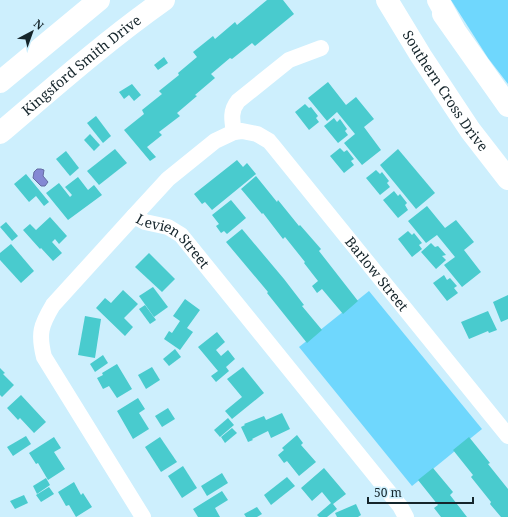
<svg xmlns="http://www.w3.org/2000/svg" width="508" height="517" font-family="'Noto Serif',serif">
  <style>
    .green { fill: #6fd7fd }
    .water { fill: #8488d4; stroke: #636aa1 }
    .building { fill: #49cbce }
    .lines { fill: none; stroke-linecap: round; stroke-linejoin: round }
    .minor { stroke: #fff; stroke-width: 16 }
    .secondary { stroke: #fff; stroke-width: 22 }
    .primary { stroke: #fff; stroke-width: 22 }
    .labels { text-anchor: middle; stroke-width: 3; stroke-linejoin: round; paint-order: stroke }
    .street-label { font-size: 14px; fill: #15252b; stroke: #cdeffd }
  </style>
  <rect width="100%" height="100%" fill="#cdeffd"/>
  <g class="green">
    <polygon points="451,0 508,0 508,84 488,58"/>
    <polygon points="369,291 482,429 412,486 299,347"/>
  </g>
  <polygon class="water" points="37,169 41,169 44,170 43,176 48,182 45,186 41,186 33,178 34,172"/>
  <g class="building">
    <polygon points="267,0 283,0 294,14 255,46 252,43 232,59 230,58 211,74 215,78 195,95 197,96 177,113 180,116 159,132 162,135 147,147 156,157 150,161 124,130 144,114 142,110 162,94 159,91 179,75 178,73 197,57 193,52 213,36 215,39 235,22 237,25"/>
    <polygon points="164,57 168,63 158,70 154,65"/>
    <polygon points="328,82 346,105 356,97 374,119 364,127 381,150 362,165 344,143 355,134 337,112 327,121 308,98"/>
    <polygon points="132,84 141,95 134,101 129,95 124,99 119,92"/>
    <polygon points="305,104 309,108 311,107 318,116 316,118 319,122 309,130 295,112"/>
    <polygon points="96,116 111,136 103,143 87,123"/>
    <polygon points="334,118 337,122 340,119 347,129 345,131 348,135 338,143 324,126"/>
    <polygon points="90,134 100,145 94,151 84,140"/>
    <polygon points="340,148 344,152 347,150 354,159 351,161 354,165 344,173 330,156"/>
    <polygon points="115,149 127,163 99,185 87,171"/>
    <polygon points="398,149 435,193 416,209 380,165"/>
    <polygon points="66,151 79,168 70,176 56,159"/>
    <polygon points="237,160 243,167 247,163 256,174 212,210 205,202 202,204 194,194"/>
    <polygon points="376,170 380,174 382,172 389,181 387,183 390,187 380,195 366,178"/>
    <polygon points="26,174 49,202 44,206 36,196 29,202 14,184"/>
    <polygon points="256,176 277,202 278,200 299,226 300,225 321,249 319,251 358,301 343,314 322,289 317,293 312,286 318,281 304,263 305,262 285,237 283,239 263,213 262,214 241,189"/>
    <polygon points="78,177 88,190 94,185 102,195 68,220 46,193 59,183 70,197 72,195 65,187"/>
    <polygon points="394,191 398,196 400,194 407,203 405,205 408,210 398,218 383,200"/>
    <polygon points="231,200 246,218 227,234 224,231 221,233 216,226 219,224 212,215"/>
    <polygon points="427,206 445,228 456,220 474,242 464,250 481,272 462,287 444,265 455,257 437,235 426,243 408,221"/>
    <polygon points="50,217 67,236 59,244 55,239 52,242 62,253 53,261 41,248 40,249 23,230 30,224 36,230"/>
    <polygon points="6,222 18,236 12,241 0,227"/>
    <polygon points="242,229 284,279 304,305 302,306 322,330 307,343 267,293 268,292 226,242"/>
    <polygon points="408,231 412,235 414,233 422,243 419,245 422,249 412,257 398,239"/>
    <polygon points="431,243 435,247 438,246 446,255 442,256 446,260 436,269 421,252"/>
    <polygon points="11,244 34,271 21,283 0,260 0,253"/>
    <polygon points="149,253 175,279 162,292 135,267"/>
    <polygon points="444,275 447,280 450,278 457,286 454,288 458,293 447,301 433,283"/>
    <polygon points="153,287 168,307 154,317 139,296"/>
    <polygon points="123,290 138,304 124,318 133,327 125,336 96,308 105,298 111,303"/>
    <polygon points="508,295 508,319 501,322 493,302"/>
    <polygon points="185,299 200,310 187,328 193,332 180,350 164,339 169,331 172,333 180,321 173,316"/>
    <polygon points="145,305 156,320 150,324 139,309"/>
    <polygon points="488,311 497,330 489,333 488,331 469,339 461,322"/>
    <polygon points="85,316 101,319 95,358 78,355"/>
    <polygon points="217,332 225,342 216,350 221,356 228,350 235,359 226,367 229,371 216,382 211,376 218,371 198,347"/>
    <polygon points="175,349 181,357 169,366 163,359"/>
    <polygon points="103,355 108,363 95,372 90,364"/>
    <polygon points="117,364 132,389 117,398 109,386 103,389 97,378 103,375 102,373"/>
    <polygon points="152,367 160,380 146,389 138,375"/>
    <polygon points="243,367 264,393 232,419 225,411 242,397 227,379"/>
    <polygon points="0,368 5,373 3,374 14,385 2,397 0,395"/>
    <polygon points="21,395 46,422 34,433 20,418 18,420 7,408"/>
    <polygon points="138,398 145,409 139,413 149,429 133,439 117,411"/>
    <polygon points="168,408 175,419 162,427 155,416"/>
    <polygon points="282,413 290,429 271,438 268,431 252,439 253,440 248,442 241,427 245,425 244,424 264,416 266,420"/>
    <polygon points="228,418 234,425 220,437 214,430"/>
    <polygon points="232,428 237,433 225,443 221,437"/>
    <polygon points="297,435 303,443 301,445 316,462 299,476 287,461 284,463 278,455 284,450 282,448"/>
    <polygon points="26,436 31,444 13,456 7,447"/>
    <polygon points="54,437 61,448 54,452 65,469 48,480 38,463 36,464 29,453"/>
    <polygon points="160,437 177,462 161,472 145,447"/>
    <polygon points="469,437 490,463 488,464 508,489 508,517 501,517 490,504 491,502 471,477 473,475 453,450"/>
    <polygon points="183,466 197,488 182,498 168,476"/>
    <polygon points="324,468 346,494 333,504 337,509 327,517 319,517 317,515 331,503 322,492 312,501 301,488"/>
    <polygon points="433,468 453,492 450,495 467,517 441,517 434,508 438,505 418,480"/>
    <polygon points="222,473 228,483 207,496 201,486"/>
    <polygon points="287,477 295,486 271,505 264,495"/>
    <polygon points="46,478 50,485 37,494 33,486"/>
    <polygon points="74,482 81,495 83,493 92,507 76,517 69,505 66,506 58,492"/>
    <polygon points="49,487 54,494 41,502 36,495"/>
    <polygon points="222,491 228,500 215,508 220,517 198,517 193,509"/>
    <polygon points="24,495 28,503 15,509 10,501"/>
    <polygon points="356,504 361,515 358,517 337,517 335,513"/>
    <polygon points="257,507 262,514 257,517 246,517 244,514"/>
  </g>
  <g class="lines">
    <g class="minor">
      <path d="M234,132C232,120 230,111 238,101L289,60L321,48"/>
      <path id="s1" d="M134,216L168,179L215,141L234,132L242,131L257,134L269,141L274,147L508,436"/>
      <path id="s2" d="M143,517L44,357C38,333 41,325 53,305L134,216L145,222L168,227L181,235L400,506L406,517"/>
    </g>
    <g class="secondary">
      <path id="s3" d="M387,0L421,56L470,130L508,179"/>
      <polyline points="443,14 508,106"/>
    </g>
    <g class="primary">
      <polyline points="438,0 454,29"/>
      <polyline points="0,82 99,0"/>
      <path id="s4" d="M0,133C54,87 106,41 164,0"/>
    </g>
  </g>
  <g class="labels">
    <g class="street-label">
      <text dy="5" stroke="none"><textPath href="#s4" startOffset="106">Kingsford Smith Drive</textPath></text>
      <text dy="5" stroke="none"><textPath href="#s3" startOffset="108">Southern Cross Drive</textPath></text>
      <text dy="5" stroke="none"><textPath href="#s2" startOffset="411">Levien Street</textPath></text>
      <text dy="5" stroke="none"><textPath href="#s1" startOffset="340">Barlow Street</textPath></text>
    </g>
  </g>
  <g transform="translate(32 32) rotate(41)" stroke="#cdeffd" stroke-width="3" paint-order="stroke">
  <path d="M0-3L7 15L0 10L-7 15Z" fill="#15252b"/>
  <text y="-6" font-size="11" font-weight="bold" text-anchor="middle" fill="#15252b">N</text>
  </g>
  <path d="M368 497v6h105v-6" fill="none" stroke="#15252b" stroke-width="2"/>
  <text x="374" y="497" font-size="12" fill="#15252b" stroke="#cdeffd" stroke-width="3" paint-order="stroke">50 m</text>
</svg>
